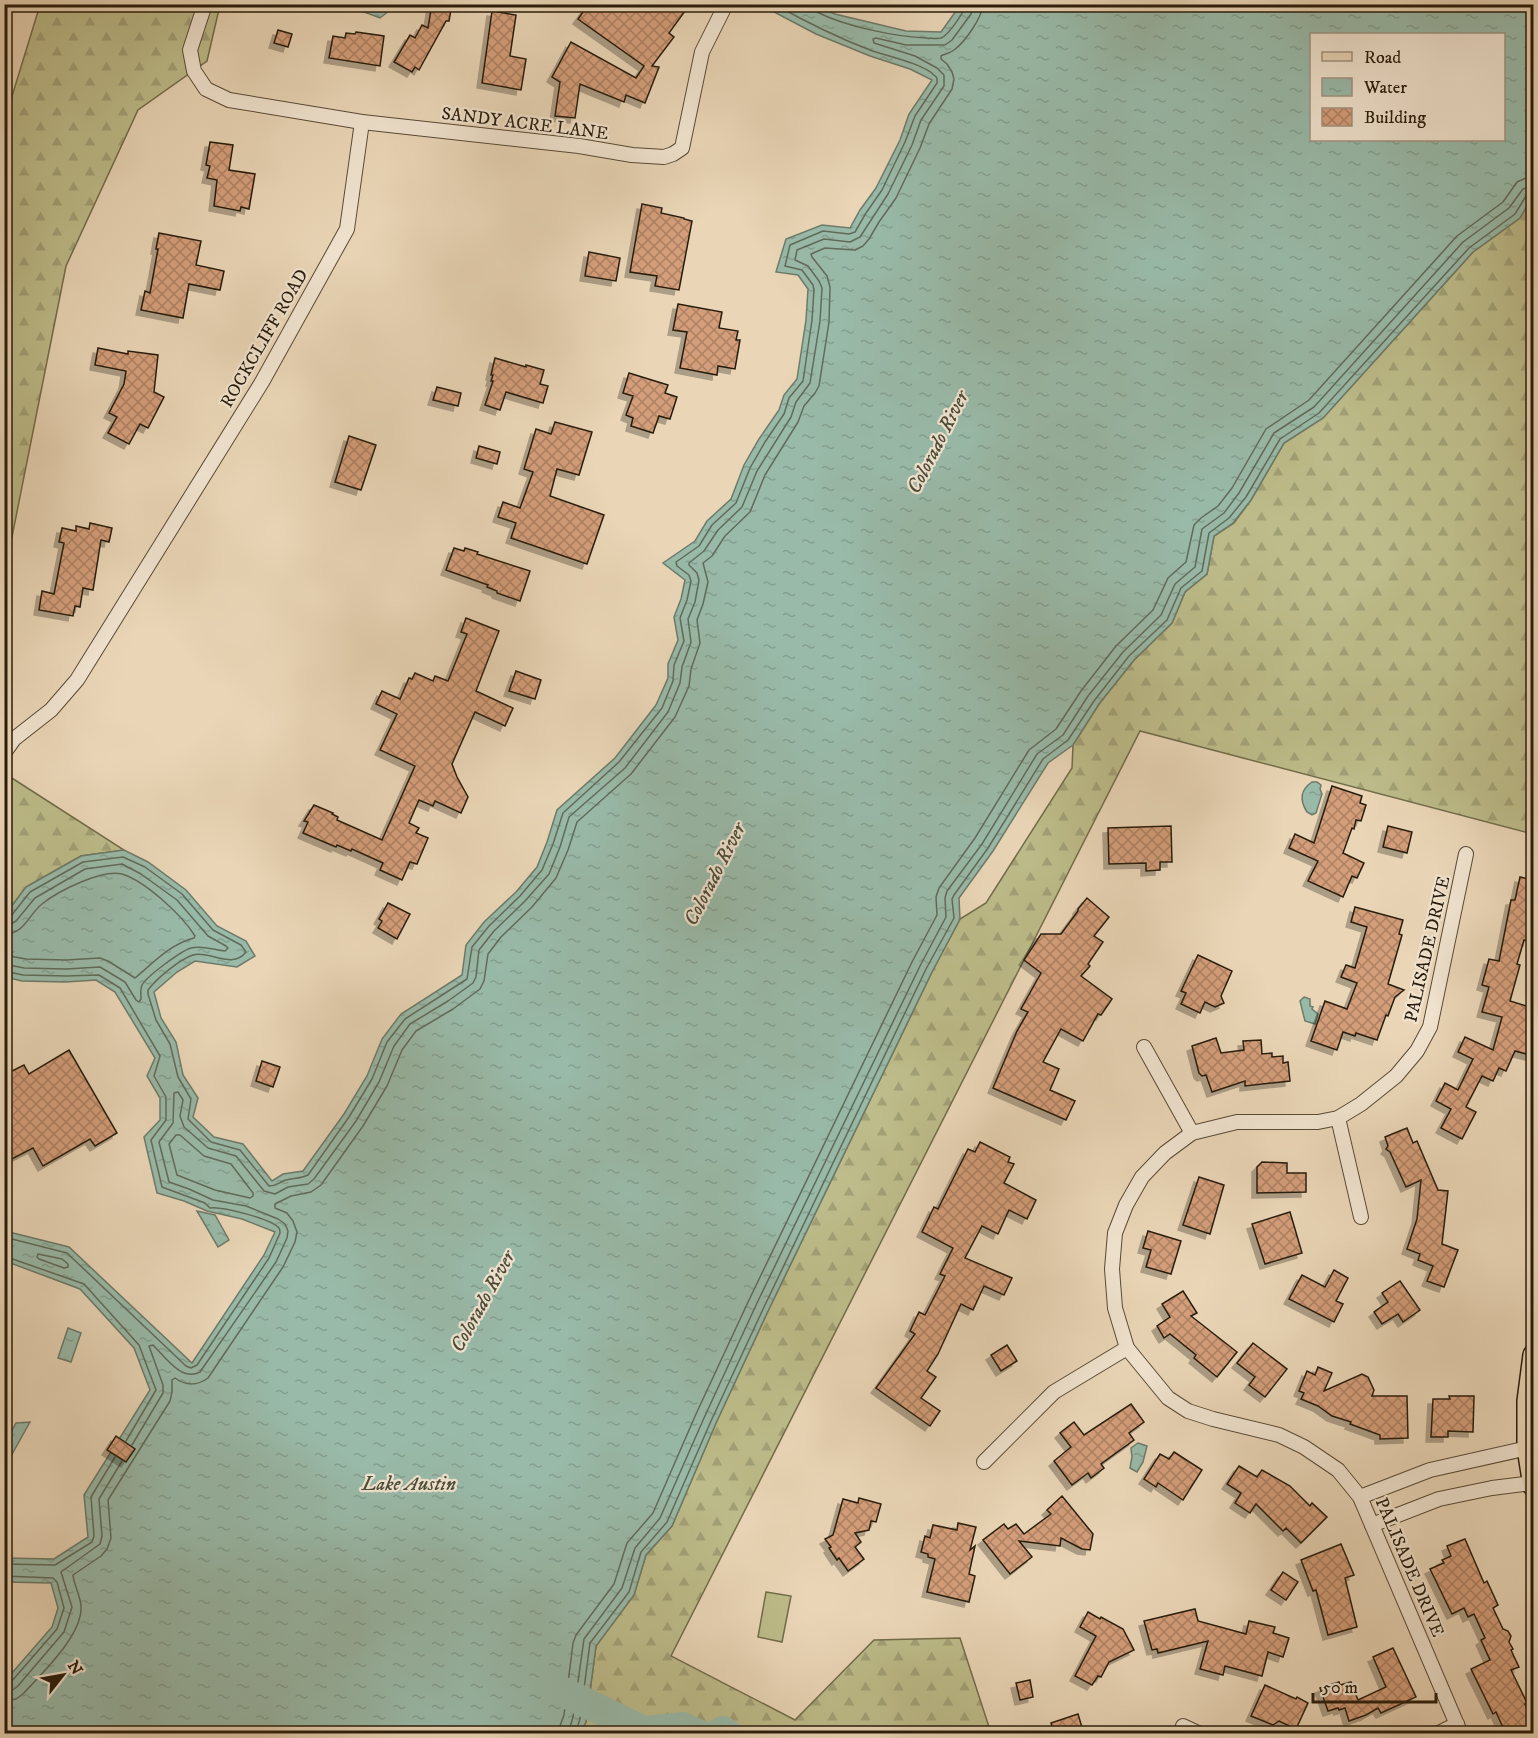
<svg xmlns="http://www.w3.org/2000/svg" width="1538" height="1738" font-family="'IM FELL DW Pica',serif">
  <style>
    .forest { fill: url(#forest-firs); stroke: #726c4a; stroke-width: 1.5 }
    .garden { fill: #bdbc8a; stroke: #726c4a; stroke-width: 1.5 }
    .water { fill: url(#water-ripples); stroke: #6c7b6a; stroke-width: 1.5; fill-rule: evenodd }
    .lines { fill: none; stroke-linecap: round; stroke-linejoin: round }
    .shore { stroke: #606b5a; stroke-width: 1.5 }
    .river { stroke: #99baa9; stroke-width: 30 }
    .building { fill: url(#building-cross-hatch); stroke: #281c0b; stroke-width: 1.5; filter: url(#shadow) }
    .street-casing { stroke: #584a36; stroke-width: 16 }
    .primary-casing { stroke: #281c0b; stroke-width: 24 }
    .street { stroke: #f1e4d0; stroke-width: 14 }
    .primary { stroke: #ead6b7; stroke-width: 21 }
    .labels { text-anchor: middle; stroke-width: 4.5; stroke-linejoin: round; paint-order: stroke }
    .street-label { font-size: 18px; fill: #281c0b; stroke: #f1e4d0 }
    .water-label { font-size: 20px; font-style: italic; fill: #4a4b3a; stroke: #f1e4d0 }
  </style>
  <defs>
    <pattern id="forest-firs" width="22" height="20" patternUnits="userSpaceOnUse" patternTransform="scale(1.5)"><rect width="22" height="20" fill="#bdbc8a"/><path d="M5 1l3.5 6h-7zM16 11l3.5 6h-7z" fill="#a2a176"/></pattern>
    <pattern id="water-ripples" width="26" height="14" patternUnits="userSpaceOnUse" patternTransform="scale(1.5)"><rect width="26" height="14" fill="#99baa9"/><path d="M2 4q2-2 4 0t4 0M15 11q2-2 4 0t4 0" fill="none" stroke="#849f90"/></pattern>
    <pattern id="building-cross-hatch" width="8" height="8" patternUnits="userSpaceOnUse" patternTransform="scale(1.5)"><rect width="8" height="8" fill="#d49e7a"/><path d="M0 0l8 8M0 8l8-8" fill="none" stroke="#ac8062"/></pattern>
    <filter id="shadow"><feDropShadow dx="-5" dy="5" stdDeviation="0" flood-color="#0004"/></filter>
  </defs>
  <rect width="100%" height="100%" fill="#ead6b7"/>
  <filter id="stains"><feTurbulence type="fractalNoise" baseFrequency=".00333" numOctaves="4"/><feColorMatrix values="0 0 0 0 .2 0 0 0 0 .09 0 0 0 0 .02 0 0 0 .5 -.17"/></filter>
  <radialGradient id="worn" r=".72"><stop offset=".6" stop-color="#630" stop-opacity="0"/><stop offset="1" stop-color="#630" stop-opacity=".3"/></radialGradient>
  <g class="forest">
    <polygon points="40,5 220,5 207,61 138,110 66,266 5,572 5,119"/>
    <polygon points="1533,196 1533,834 1140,731 671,1656 795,1720 874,1640 960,1638 991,1733 580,1734 586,1722 596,1646 634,1595 646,1555 672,1526 716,1423 769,1309 932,972 960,919 986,903 1072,768 1073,745 1099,704 1134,660 1172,623 1185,592 1207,574 1214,536 1234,523 1251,500 1284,443 1323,418 1473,252 1520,218"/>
    <polygon points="4,773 124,850 81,856 26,887 5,915"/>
  </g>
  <polygon class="garden" points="766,1592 791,1596 782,1642 758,1637"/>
  <g class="water">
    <path d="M961,4L1533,5V196L1520,218L1473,252L1323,418L1284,443L1251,500L1233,523L1214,536L1207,574L1185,592L1172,623L1134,660L1099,704L1073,745L1048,763L993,851L959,898L960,919L932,972L769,1309L716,1423L672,1526L646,1555L634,1595L596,1646L586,1722L580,1733H5V1681L52,1627L58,1608L51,1583L5,1582V1558L54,1559L88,1537L84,1495L150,1390L134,1348L80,1289L5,1261V1231L69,1247L192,1363L264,1255L275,1232L242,1219L207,1211L184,1201L157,1193L144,1137L160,1120V1098L147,1076L155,1058L115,992L96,980L66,982L22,981L5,977V915L26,887L81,856L124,850L148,862L186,890L217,926L246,941L255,956L237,967L195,961L177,972L154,992L161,1018L176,1042L183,1075L198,1098L193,1117L214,1137L243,1144L272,1181L283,1174L303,1171L344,1114L367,1076L382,1039L401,1014L462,975L466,945L484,922L516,892L537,867L547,842L557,810L615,758L656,705L668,678V664L678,640L674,617L681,599L685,580L663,563L695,541L707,521L731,499L744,465L759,439L779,410L784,395L797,379L806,320L808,289L798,275L776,272L786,239L822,225L850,228L860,210L876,188L900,140L909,114L932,80L910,69L870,56L816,34L761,5H815L835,14L906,31L941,32ZM1312,34H1504V140H1312Z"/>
    <polygon points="345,5 345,4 394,5 394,7 380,18"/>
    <path d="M1312,782H1317L1321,785L1320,789L1322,794L1316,813L1312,815L1307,812C1300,801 1300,790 1312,782Z"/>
    <polygon points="1304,997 1310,999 1310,1006 1313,1007 1312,1009 1318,1014 1315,1024 1305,1021 1300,1001"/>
    <polygon points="197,1211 215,1215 229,1240 218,1247"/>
    <polygon points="68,1328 81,1333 71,1362 58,1358"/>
    <polygon points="30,1422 6,1465 5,1464 5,1443 16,1423"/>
    <polygon points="1138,1443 1147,1446 1143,1462 1137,1472 1130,1468 1132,1457 1131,1448"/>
  </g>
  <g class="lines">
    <g class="shore">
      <path d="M814,4L817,12C844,26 896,37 927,38C931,38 937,39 941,38C948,36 965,11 966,4"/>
      <path d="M4,918L11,916L30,892L83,862L123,857L145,867L182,894L213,930L241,945L246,952C232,970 210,950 193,955C180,959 156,979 148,990V994L156,1020L170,1044L178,1077L191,1099L188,1119L211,1142L240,1150L269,1186C276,1186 277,1184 283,1181C291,1178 300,1179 308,1175L349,1117L372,1079L387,1042L405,1019L467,979L472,947L489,926L520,896L542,870L553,844L563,813L619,762L662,708L673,681L674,665L684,641L680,618L687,600L691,581L689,575L677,566L676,562L699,546L712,525L736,503L750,468L765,442L784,414L789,398L803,381L812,320L814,290L813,285L802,270L785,266L790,245L823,231L849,234L855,232L866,213L882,190L905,142L915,116L937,83C937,79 938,78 934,75C922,63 886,56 870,50C836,37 806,22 774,4"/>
      <path d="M4,925L11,924L16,921L35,898L85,869L122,864L141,874L177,900L208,936L226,946L228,948L225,951C215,950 201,945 191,948C181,951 147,976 142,985C140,990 141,995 141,999L139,1002L136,1000L125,982L100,967L66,969L24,968L4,964"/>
      <path d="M4,934C25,934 28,915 42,904C58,891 102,869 122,874C145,881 182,915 195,936L194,938C170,944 152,964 135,978L108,961L100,958L66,960L26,959L4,955"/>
      <path d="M4,971L23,975L66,976L99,975L120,988L160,1056L154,1076L166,1097V1120L151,1140L162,1187L205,1203L210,1208C221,1206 272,1219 279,1228C280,1229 280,1231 280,1233L269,1258L197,1365L191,1368L186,1366L67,1253L4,1237"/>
      <polygon points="176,1135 180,1135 204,1156 231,1164 253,1193 253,1196 250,1198 215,1190 177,1175 169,1144"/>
      <polygon points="38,1254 62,1259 68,1264 68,1267 64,1268 39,1259 37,1257"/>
      <polyline points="4,1256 84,1284 139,1345 156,1390 126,1441"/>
      <path d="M132,1445L163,1393V1385L149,1346L153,1345C165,1357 182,1382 200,1372L276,1262L287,1238L288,1231L285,1224L278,1219L246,1206L213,1200L189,1189L169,1182L159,1142L173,1123L174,1093L178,1092L183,1100L180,1116L184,1127L208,1148L236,1156L264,1191L275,1194L288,1187L308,1184L314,1179L356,1121L379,1082L394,1046L410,1024L448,1001L473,983L476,977L479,950L494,931L525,901L549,874L560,847L569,817L625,768L668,712L680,683L682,667L691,642L688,619L695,602L699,580L697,573L689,565V563L704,551L718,530L742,507L757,471L791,417L796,402L810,383L820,321L822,288L819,281L808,266L795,260L797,250L824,239L850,242L860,237L888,194L912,145L921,120L944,86V75L937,68L915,56L874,43L873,39L876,38L906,45H945L952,40L971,14L973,4"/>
      <polyline points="4,1564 55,1565 92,1542 94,1536 91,1497 115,1457"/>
      <polyline points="4,1576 53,1578 57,1582 64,1608 57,1629 11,1682 4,1684"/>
      <polyline points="4,1692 11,1691 17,1687 64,1632 72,1607 61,1572 100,1544 102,1536 99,1499 122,1461"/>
      <path d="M4,1701L16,1699L23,1694C42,1673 83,1635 81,1606C80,1595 74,1585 73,1575L101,1556L107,1549L111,1538L108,1500L170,1401L172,1392V1380L175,1378C186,1386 197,1386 208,1378L283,1267L295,1242L297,1232L293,1221L287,1213L275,1208V1204L291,1196L311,1192L321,1185L363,1126L387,1086L402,1050L416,1031L453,1009L480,989L484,981L488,954L501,937L532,907L556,878L568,850L577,822L631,774L675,717L689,686L691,669L700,643L697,620L703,604L708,582L703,563L712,556L725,536L750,512L765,475L798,422L804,406L815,393L819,386L829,322L830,287L827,276L812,257L811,254L825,248L855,250L863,246L869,239L879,222L896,198L920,148L929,124L952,89L954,79L952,72L947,64L941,59V56C945,54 950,53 954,50C965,42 982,18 983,4"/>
      <polyline points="559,1734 560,1726 564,1715 573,1643 576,1635 614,1584 627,1543 653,1513 696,1414 749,1300 912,962 937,915 936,897 939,888 975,838 1029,750 1056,729 1081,691 1116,646 1153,610 1168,578 1186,562 1194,525 1201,518 1218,506 1232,488 1266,429 1309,400 1457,236 1503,202 1517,182 1526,178 1534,177"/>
      <polyline points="568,1734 573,1717 584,1639 622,1588 635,1548 660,1518 704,1418 757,1303 920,966 946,917 945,898 947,891 982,844 1037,754 1063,735 1088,696 1123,652 1161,615 1175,584 1195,567 1202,529 1224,513 1239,493 1274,433 1314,407 1463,242 1509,208 1523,189 1534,186"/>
      <polyline points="575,1734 580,1719 590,1643 629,1592 641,1552 667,1522 711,1421 764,1307 926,969 954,918 952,899 954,895 988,848 1043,759 1068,740 1094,701 1129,656 1167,620 1181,588 1202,571 1209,533 1229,518 1246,497 1280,439 1319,413 1469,248 1515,214 1526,196 1534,193"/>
    </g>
    <g class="river">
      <polyline points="551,1686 644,1731 683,1727 698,1734"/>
      <polyline points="718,1734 723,1731 727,1734"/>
    </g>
  </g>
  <g class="building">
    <polygon points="432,4 452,4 449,21 446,21 419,70 415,67 412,72 394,62 410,35 415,38 422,25 428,28"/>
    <polygon points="690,4 669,33 674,37 652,66 659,67 645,103 626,95 624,102 580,84 575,118 555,116 560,82 552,77 571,42 636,78 644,66 578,19 588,5"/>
    <polygon points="492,11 516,15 510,56 526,59 521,90 482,83"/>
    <polygon points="278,30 292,34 288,47 274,43"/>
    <polygon points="356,32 384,36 380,66 329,58 333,36 345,38 346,33 355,34"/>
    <polygon points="210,142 233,145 229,170 255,174 249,209 241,207 240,211 214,206 217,180 207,178 210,166 206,165"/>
    <polygon points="642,204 662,208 661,213 684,218 684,219 692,221 679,290 655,286 657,276 630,272"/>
    <polygon points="159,233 201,241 196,265 224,271 220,290 189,284 183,318 141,310 145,291 150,293 158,249 156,249"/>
    <polygon points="589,252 620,258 616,281 585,276"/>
    <polygon points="678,304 722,312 719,328 738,331 736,340 740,340 735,369 718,366 717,375 680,368 687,332 673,330"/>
    <polygon points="98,348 128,354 128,351 158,355 154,392 164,397 148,428 140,424 129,444 108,433 117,417 109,413 124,384 126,371 95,365"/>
    <polygon points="495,358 526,367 526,365 544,370 540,384 548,386 543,403 506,392 500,410 485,405 493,381 491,381 493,375 491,375"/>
    <polygon points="629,373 668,385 665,393 677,397 670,419 659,416 653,433 631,426 633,418 626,415 633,396 623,393"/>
    <polygon points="437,387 461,393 458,406 433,400"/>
    <polygon points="555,422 592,432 579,475 557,469 550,496 604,515 587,564 511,538 516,523 498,517 503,502 520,508 533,472 524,469 536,429 551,434"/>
    <polygon points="349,436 376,445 361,490 335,482"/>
    <polygon points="479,446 500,452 497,464 476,458"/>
    <polygon points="90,523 112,528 109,542 101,540 93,590 83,588 80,607 75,606 73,616 39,610 42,591 54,594 64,543 59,542 62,528 76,531 76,526 89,529"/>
    <polygon points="454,548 464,551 465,548 478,552 477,554 530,571 520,601 497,593 497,591 487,587 488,585 446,570"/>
    <polygon points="466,618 499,631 476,691 513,708 505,726 475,712 452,764 457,777 468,797 461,813 435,801 433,806 419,800 409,823 419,828 416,833 428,838 417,864 410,862 402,880 380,870 383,863 352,849 351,851 337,845 336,847 303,833 308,822 304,821 314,805 333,813 332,814 338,817 337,820 382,840 415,766 380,750 397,714 376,704 382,691 400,699 409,678 412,679 415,673 433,681 435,676 448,681 467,634 461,632"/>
    <polygon points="516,671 541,680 535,699 509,691"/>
    <polygon points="1332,786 1362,796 1360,803 1366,805 1361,821 1356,820 1354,829 1352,828 1343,853 1364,863 1357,878 1352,876 1343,897 1308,881 1318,861 1289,848 1295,834 1314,843"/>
    <polygon points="1171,826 1172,862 1160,862 1160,870 1146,871 1146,863 1109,864 1108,828"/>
    <polygon points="1388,826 1412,832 1407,853 1383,847"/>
    <polygon points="1520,877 1533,880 1533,922 1532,922 1528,941 1524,940 1517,964 1520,965 1510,1001 1533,1008 1533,1042 1530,1055 1515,1051 1506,1071 1499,1068 1493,1081 1482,1076 1466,1107 1476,1112 1462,1139 1441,1128 1451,1109 1436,1101 1445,1083 1458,1090 1473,1059 1458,1052 1465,1037 1493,1050 1502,1017 1482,1012 1489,987 1482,985 1489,959 1499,961 1511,900 1515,900"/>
    <polygon points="1087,898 1109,917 1094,936 1103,942 1088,964 1090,966 1081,976 1112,999 1101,1015 1098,1014 1083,1041 1061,1029 1043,1062 1059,1069 1050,1090 1075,1101 1066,1120 993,1088 1017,1031 1028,1012 1021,1009 1041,973 1024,960 1041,934 1061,934 1078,911 1078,909"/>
    <polygon points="388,903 410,914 397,939 378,928 382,921 379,919"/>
    <polygon points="1355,907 1403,920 1399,934 1402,935 1388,984 1404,990 1395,997 1388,1016 1386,1015 1377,1040 1356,1033 1355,1036 1343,1032 1337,1050 1311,1041 1325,1001 1347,1009 1357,983 1341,977 1346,965 1355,968 1367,927 1351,922"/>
    <polygon points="1198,955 1232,971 1221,996 1224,1003 1215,1007 1205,1002 1200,1013 1181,1004 1186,993 1181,991"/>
    <polygon points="1216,1038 1221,1053 1244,1050 1243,1041 1261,1040 1262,1054 1272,1053 1272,1057 1283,1056 1283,1063 1288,1062 1290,1081 1245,1086 1245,1081 1212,1092 1206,1075 1202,1076 1199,1073 1192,1046"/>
    <polygon points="69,1050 117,1133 95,1146 90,1139 43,1166 33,1148 4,1163 4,1075 24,1065 29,1074"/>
    <polygon points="262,1061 280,1067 273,1087 256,1081"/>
    <polygon points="1407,1128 1413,1143 1417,1141 1438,1190 1448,1191 1442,1244 1458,1250 1444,1287 1427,1281 1433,1266 1418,1260 1420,1254 1407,1249 1417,1219 1421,1180 1406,1187 1390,1152 1386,1149 1388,1146 1385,1137"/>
    <polygon points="980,1142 1010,1157 1008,1162 1014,1164 1004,1183 1036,1200 1027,1219 1009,1210 998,1234 982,1226 965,1258 1012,1278 1004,1295 984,1286 973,1310 961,1304 938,1354 927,1371 936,1377 921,1398 940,1411 930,1426 876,1388 915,1334 910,1331 919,1312 925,1315 945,1276 940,1274 953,1248 922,1232 934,1207 938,1209 968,1149 975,1152"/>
    <polygon points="1262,1162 1287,1163 1287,1173 1306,1173 1306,1192 1257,1193 1257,1167"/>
    <polygon points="1199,1177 1224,1185 1210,1234 1183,1225"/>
    <polygon points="1290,1212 1302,1253 1265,1264 1252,1224"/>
    <polygon points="1148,1231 1181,1241 1171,1274 1146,1267 1151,1250 1143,1248"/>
    <polygon points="1334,1270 1348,1278 1336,1301 1343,1304 1334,1322 1289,1299 1302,1275 1325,1287"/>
    <polygon points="1400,1281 1420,1310 1403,1322 1398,1314 1382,1324 1374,1312 1388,1302 1382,1293"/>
    <polygon points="1183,1291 1197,1313 1191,1316 1237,1352 1217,1377 1194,1358 1196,1355 1170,1334 1164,1338 1157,1326 1170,1317 1162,1304"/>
    <polygon points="1253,1343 1287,1369 1265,1397 1249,1385 1255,1377 1237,1363"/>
    <polygon points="1007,1345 1017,1361 1001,1371 991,1355"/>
    <polygon points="1318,1367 1332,1373 1324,1391 1362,1374 1368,1377 1374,1390 1372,1396 1407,1396 1408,1438 1380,1439 1380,1435 1350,1424 1351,1422 1332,1416 1318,1406 1301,1399 1304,1393 1299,1391 1307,1371 1315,1375"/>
    <polygon points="1449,1396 1474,1396 1473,1432 1448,1431 1448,1437 1431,1437 1433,1399 1450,1399"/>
    <polygon points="1131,1404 1144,1422 1129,1433 1134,1440 1101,1464 1104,1468 1091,1478 1088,1473 1072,1485 1054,1461 1071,1447 1060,1433 1074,1422 1084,1435"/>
    <polygon points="116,1436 135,1449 126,1462 107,1450"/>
    <polygon points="1174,1452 1202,1470 1183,1500 1158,1483 1156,1487 1144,1479 1160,1454 1169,1459"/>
    <polygon points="1239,1466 1257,1477 1262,1470 1290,1486 1310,1506 1312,1503 1327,1517 1301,1543 1286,1528 1283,1531 1256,1504 1250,1513 1235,1503 1241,1493 1227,1484"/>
    <polygon points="1062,1496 1093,1534 1090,1550 1082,1549 1061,1538 1060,1546 1019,1541 1032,1557 1010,1574 983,1540 1004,1524 1008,1529 1016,1524 1024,1534 1051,1514 1047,1510"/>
    <polygon points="859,1498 881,1504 876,1522 871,1521 869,1530 855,1533 861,1542 855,1547 864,1559 848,1571 839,1558 837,1560 829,1548 831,1547 825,1539 833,1535 843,1499 858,1503"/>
    <polygon points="958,1523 976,1527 970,1550 975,1546 969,1574 975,1576 969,1602 927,1592 935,1559 928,1557 928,1554 921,1552 925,1536 930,1538 933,1525 957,1530"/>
    <polygon points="1465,1539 1484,1583 1487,1581 1498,1605 1493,1608 1503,1629 1508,1631 1511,1636 1509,1642 1513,1649 1511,1650 1519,1667 1511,1670 1527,1703 1525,1704 1533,1721 1533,1734 1506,1734 1496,1712 1493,1714 1471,1669 1490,1660 1481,1640 1485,1638 1474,1614 1468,1617 1464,1608 1452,1614 1430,1569 1444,1563 1442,1560 1451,1556 1447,1546"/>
    <polygon points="1341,1544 1354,1575 1345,1578 1357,1627 1328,1635 1316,1590 1313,1591 1301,1560"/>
    <polygon points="1283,1572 1298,1582 1286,1600 1271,1590"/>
    <polygon points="1195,1609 1198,1621 1246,1634 1249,1621 1275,1627 1273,1633 1289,1638 1283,1657 1268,1652 1262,1676 1225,1666 1223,1675 1200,1669 1208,1641 1158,1653 1157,1649 1152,1650 1144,1621"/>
    <polygon points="1088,1612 1100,1619 1101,1617 1123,1629 1134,1650 1109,1662 1101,1677 1098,1676 1092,1685 1075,1676 1096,1636 1080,1627"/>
    <polygon points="1393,1648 1416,1697 1381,1713 1378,1708 1366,1715 1349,1721 1345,1708 1339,1710 1338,1708 1328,1711 1320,1688 1339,1682 1340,1685 1351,1682 1358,1700 1386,1687 1373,1657"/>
    <polygon points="1030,1680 1033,1697 1020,1700 1016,1683"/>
    <polygon points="1265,1685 1296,1699 1297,1697 1308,1703 1296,1729 1279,1721 1273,1725 1251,1716"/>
    <polygon points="1078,1714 1084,1734 1054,1734 1051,1723"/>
  </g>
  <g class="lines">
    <defs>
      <g id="street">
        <polyline points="205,4 190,50 194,71 206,89 229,100 362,122 579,146 632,155 664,157 673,154 682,148 702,52 726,4"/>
        <polyline points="4,753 14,739 51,710 77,680 262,382 347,229 362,122"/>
        <polyline points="1144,1047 1192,1133"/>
        <polyline points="1338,1118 1361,1217"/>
        <polyline points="984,1462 1054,1392 1127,1348"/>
        <polyline points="1360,1497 1430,1470 1528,1448"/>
        <polyline points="1372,1525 1439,1499 1492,1488 1532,1483"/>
        <polyline points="1183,1726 1200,1734"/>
        <polyline points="1437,1734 1457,1724"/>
        <polyline points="1461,1734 1360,1497 1338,1470 1304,1447 1279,1435 1213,1419 1188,1411 1168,1398 1127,1348 1115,1308 1112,1269 1115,1233 1126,1205 1142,1177 1165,1153 1192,1133 1237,1122 1318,1122 1338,1118 1361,1104 1396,1076 1417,1051 1430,1027 1466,854"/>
      </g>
      <polyline id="primary" points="1534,1355 1528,1401 1528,1448 1534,1486"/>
    </defs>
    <use href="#street" class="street-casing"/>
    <use href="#primary" class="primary-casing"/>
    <use href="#street" class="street"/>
    <use href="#primary" class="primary"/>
  </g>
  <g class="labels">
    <g class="street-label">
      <text transform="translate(525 123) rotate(7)" y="6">SANDY ACRE LANE</text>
      <text transform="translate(264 338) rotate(-60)" y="6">ROCKCLIFF ROAD</text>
      <text transform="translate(1427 949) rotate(-77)" y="6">PALISADE DRIVE</text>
      <text transform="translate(1410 1567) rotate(67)" y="6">PALISADE DRIVE</text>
    </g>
    <g class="water-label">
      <text transform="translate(937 442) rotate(-63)" y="7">Colorado River</text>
      <text transform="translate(714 874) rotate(-63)" y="7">Colorado River</text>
      <text transform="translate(482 1301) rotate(-61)" y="7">Colorado River</text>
      <text x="409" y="1490">Lake Austin</text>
    </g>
  </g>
  <rect width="1538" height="1738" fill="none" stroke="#ead6b7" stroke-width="24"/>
  <rect x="6" y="6" width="1526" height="1726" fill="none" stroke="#281c0b" stroke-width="3"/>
  <rect x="12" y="12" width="1514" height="1714" fill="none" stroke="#281c0b" stroke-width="1.5"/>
  <rect x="1310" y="33" width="195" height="108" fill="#f1e4d0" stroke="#a19481" stroke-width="1.5"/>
  <rect x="1322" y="52" width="30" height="9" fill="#ead6b7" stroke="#a19481" stroke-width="1.5"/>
  <text x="1364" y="63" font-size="18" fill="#281c0b">Road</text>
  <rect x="1322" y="78" width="30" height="18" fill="url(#water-ripples)" stroke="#a19481" stroke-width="1.5"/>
  <text x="1364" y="93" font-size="18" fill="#281c0b">Water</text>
  <rect x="1322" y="108" width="30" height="18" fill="url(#building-cross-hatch)" stroke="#a19481" stroke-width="1.5"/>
  <text x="1364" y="123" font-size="18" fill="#281c0b">Building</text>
  <g transform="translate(63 1675) rotate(59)" stroke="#f1e4d0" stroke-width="4.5" paint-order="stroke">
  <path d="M0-4.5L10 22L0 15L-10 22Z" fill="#281c0b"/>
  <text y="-9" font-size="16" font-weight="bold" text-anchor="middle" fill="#281c0b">N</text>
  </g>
  <path d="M1313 1693v9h123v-9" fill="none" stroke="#281c0b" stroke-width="3"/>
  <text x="1322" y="1693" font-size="18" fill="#281c0b" stroke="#f1e4d0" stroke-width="4.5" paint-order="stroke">50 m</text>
  <rect width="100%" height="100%" filter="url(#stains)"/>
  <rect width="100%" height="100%" fill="url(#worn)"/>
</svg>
